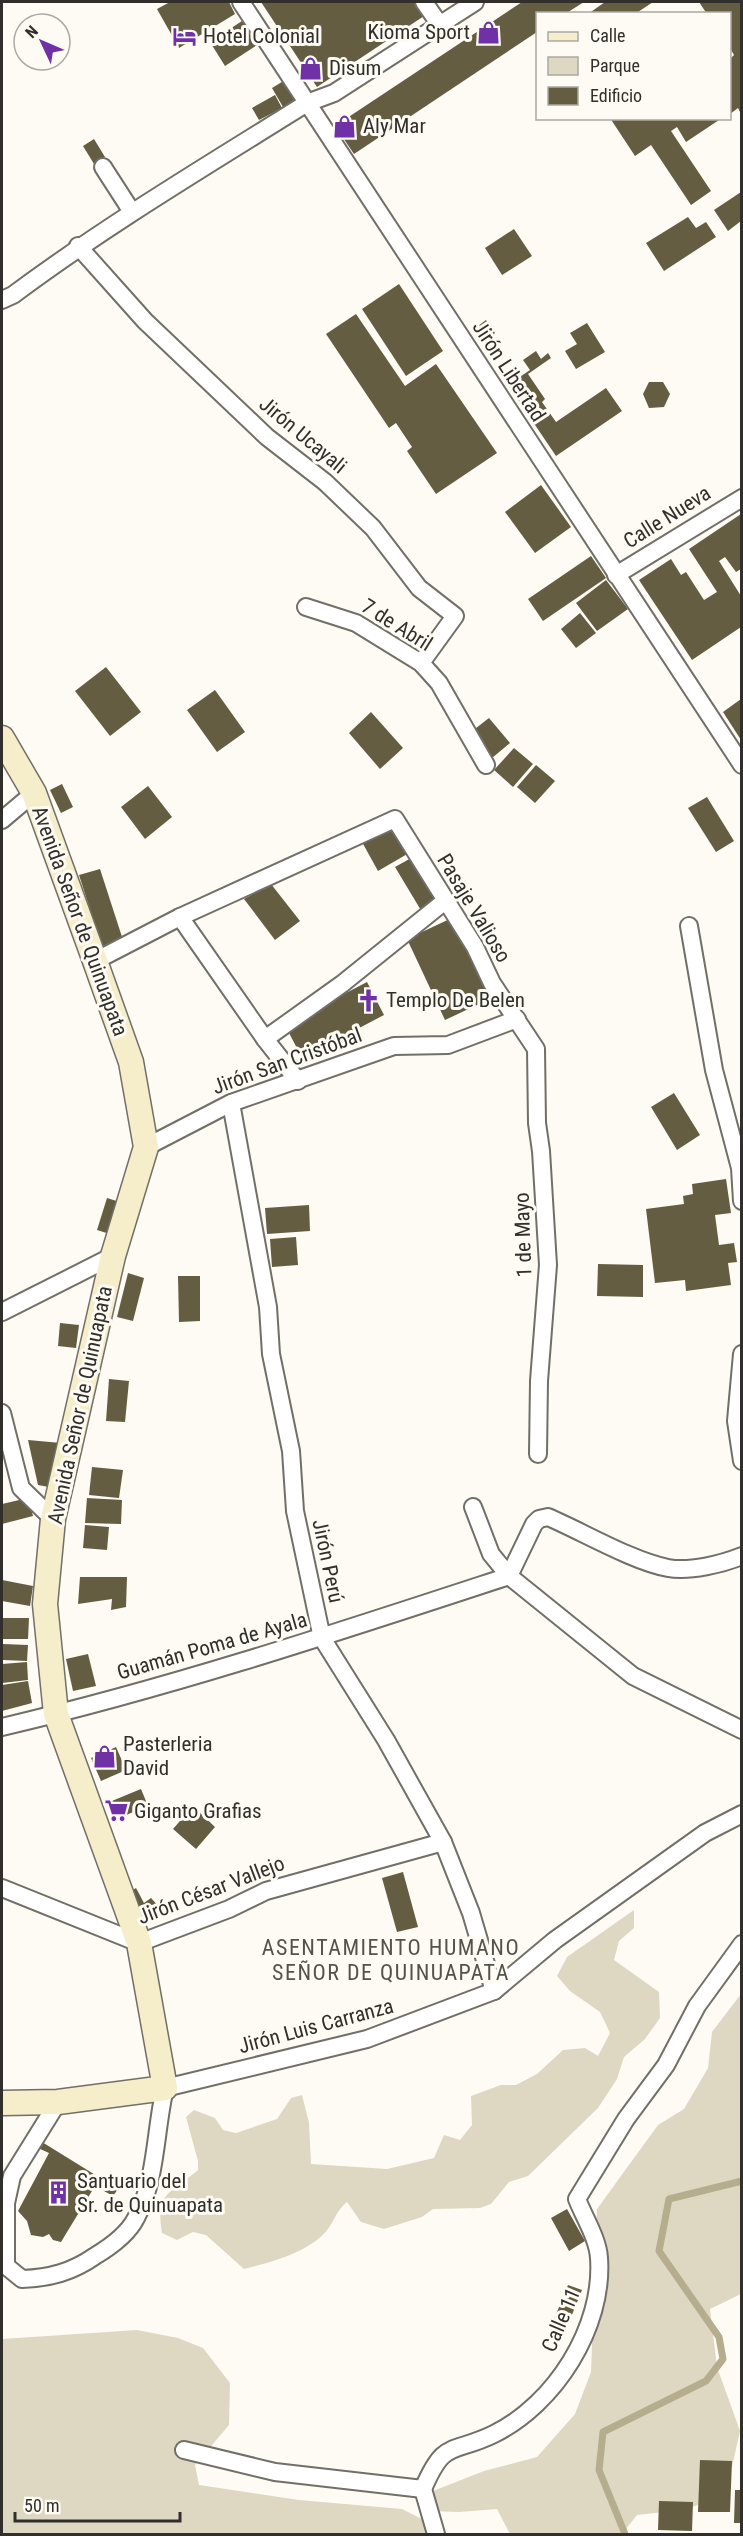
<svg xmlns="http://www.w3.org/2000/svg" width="743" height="2536" font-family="'Roboto Condensed',sans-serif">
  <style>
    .green { fill: #ded8c2 }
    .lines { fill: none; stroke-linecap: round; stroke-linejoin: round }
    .stream { stroke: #b5ad8e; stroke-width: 7 }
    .building { fill: #645d41 }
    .street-casing { stroke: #716f68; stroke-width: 20 }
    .secondary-casing { stroke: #716f68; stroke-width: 27 }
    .street { stroke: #fff; stroke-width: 16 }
    .secondary { stroke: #f6edca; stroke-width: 24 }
    .labels { text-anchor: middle; stroke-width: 6; stroke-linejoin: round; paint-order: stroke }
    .poi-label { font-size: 21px; fill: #302f2c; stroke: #fdfbf3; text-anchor: start }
    .street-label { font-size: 21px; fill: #302f2c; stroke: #fdfbf3 }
    .neighbourhood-label { font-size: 22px; letter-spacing: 1.5px; fill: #53524b; stroke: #fdfbf3 }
  </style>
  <rect width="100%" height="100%" fill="#fdfbf3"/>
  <g class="green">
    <path d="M634,1910V1928L619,1941L614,1960L659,1992L660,2018L645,2039L624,2057L617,2079L598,2108L528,2176L509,2182L491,2204L480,2208L433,2209L422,2217L384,2229L361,2222L347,2202C337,2210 335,2219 328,2229C310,2252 272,2262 244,2269L206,2235L193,2232L177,2240L162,2233C155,2192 171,2193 198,2170V2161L186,2117L194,2110L215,2118L223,2130L236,2133L277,2119L291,2098L302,2095L309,2123L311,2164L387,2169L434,2158L444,2135L460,2140L472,2125L471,2096L501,2085H516L537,2074L563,2050L585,2048L598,2056L610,2033L600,2012L570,1991L557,1976L567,1957Z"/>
    <polygon points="741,1994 741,2294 710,2309 717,2367 740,2431 732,2467 717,2499 682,2510 637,2515 622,2534 510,2534 497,2509 459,2512 426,2511 433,2491 484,2471 537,2457 575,2414 591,2372 597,2209 658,2125 684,2109 708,2068 712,2032"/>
    <polygon points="137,2330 178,2338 203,2348 230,2383 229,2425 195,2465 199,2485 299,2500 402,2509 426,2521 430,2534 2,2534 2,2339"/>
  </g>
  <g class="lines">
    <polyline class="stream" points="625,2534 599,2470 603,2432 706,2381 723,2359 719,2337 659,2251 669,2199 742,2181"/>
  </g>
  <g class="building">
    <polygon points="170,2 229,2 235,14 179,48 157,9"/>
    <polygon points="261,2 414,2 424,16 317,87"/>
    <polygon points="522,2 584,2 565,14 537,14 537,32 354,154 335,126"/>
    <polygon points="605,2 653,2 635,14 588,14"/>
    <polygon points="699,2 741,2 741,114 738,108 730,114 730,59 734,55 730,48 730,14 707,14"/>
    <polygon points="242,21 257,45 225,66 210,42"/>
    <polygon points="290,77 301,96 283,107 272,88"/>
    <polygon points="275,95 282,108 259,120 252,108"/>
    <polygon points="610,118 722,118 686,142 677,127 671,131 711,191 691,205 651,145 635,156"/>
    <polygon points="94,139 105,157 94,164 83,146"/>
    <polygon points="741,192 741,221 728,231 714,210"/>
    <polygon points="688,217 696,228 706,222 716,237 664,271 646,243"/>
    <polygon points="514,229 532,256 502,275 485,248"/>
    <polygon points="399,284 443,351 406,376 362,309"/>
    <polygon points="356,314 405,386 436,364 497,453 436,494 407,451 412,447 396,423 389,428 326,334"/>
    <polygon points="486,320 495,333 483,342 474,329"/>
    <polygon points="587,323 605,352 576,369 565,351 577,344 570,333"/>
    <polygon points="536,351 541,359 548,353 551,358 528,374 545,399 542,402 556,422 606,388 622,411 556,456 508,385 530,370 523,360"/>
    <polygon points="649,382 663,382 670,394 664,407 649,408 643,394"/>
    <polygon points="541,485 571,527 535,553 505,512"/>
    <polygon points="741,514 741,569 736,572 725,557 719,561 741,596 741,627 692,660 639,580 671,559 681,575 686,572 704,600 717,592 689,549"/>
    <polygon points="591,556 606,578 543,621 528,599"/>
    <polygon points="606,580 628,609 597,631 576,603"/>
    <polygon points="580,613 596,633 576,648 561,629"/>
    <polygon points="106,667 141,712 110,736 75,691"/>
    <polygon points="215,690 245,732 217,752 187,710"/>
    <polygon points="741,699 741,740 723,712"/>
    <polygon points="371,712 403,748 380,769 349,733"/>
    <polygon points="489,718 510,743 492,758 471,732"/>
    <polygon points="514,748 533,764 513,787 494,770"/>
    <polygon points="536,765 555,781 535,803 517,787"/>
    <polygon points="62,784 73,807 61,813 50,790"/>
    <polygon points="148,786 172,817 145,839 121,807"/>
    <polygon points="707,797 734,841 716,852 688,808"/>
    <polygon points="393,825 409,853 378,871 362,842"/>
    <polygon points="413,857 439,902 422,912 395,867"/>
    <polygon points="100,869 123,940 102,947 79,875"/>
    <polygon points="271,884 300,921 275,940 244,899"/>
    <polygon points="454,917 492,998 445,1020 407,939"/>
    <polygon points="367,982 384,1015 302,1058 285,1025"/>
    <polygon points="674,1093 700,1135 677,1150 651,1107"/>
    <polygon points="726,1179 731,1213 715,1215 719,1245 734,1243 737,1262 728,1263 731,1285 686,1291 685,1280 655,1283 646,1209 684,1204 683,1196 693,1194 692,1184"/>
    <polygon points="107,1198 123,1203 113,1235 97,1230"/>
    <polygon points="309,1205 310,1231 267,1234 265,1208"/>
    <polygon points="296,1237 298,1265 272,1267 270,1239"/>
    <polygon points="598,1264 643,1265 643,1297 597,1296"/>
    <polygon points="128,1273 144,1278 133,1321 117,1317"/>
    <polygon points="178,1276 200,1276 200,1321 179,1322"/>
    <polygon points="60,1323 79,1325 76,1348 58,1346"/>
    <polygon points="109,1379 129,1381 125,1422 106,1421"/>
    <polygon points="28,1440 61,1443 54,1488 38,1485"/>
    <polygon points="92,1467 123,1470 119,1498 89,1495"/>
    <polygon points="28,1498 33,1516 2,1524 2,1504"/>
    <polygon points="87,1498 122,1500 121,1524 85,1523"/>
    <polygon points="85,1525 109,1527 107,1550 83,1548"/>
    <polygon points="80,1577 127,1577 126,1607 111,1610 112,1599 78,1604"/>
    <polygon points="2,1580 33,1586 30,1606 2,1601"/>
    <polygon points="2,1618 29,1618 28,1639 2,1639"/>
    <polygon points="3,1644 28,1645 27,1661 3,1660"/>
    <polygon points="88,1654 96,1686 73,1691 66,1659"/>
    <polygon points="27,1662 28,1680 2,1683 2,1664"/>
    <polygon points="28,1681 32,1703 2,1711 2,1685"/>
    <polygon points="116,1747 126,1770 101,1781 91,1758"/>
    <polygon points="141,1789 148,1806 114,1820 107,1803"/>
    <polygon points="193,1806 215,1827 196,1849 173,1829"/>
    <polygon points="403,1872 418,1927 397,1932 382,1878"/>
    <polygon points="136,1888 144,1903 151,1898 160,1908 141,1922 128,1893"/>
    <polygon points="42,2142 118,2189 113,2196 95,2186 61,2242 53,2240 49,2234 43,2237 31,2235 27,2221 18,2211 49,2153 38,2148"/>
    <polygon points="567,2209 585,2241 569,2251 551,2218"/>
    <polygon points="568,2285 582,2290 567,2327 553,2322"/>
    <polygon points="700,2460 732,2461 730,2512 698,2512"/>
    <polygon points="735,2490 741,2490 741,2523 734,2523"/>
    <polygon points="659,2501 693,2502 692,2531 658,2530"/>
  </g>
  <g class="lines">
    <defs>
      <g id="street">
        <polyline points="241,2 742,765"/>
        <polyline points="424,2 440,25"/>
        <polyline points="103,167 132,212"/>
        <polyline points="78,246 145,321 267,437 325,482 373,528 419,588 455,616 421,663"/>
        <path d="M2,300L13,295C107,225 208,165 307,103L334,93L475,2"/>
        <polyline points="616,575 742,498"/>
        <polyline points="306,607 356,623 421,663 439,683 486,765"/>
        <polyline points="2,820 34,793"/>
        <polyline points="180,917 265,1039 298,1081"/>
        <polyline points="689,926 714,1070 740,1168 742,1201"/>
        <polyline points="95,961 180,917 395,819 475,947 492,983 536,1049 537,1123 541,1151 548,1265 539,1381 538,1454"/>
        <polyline points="265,1039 342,984 445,901"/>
        <polyline points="231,1103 268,1307 271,1354 291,1451 295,1511 322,1638 386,1740 443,1842 471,1913 494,1991"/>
        <polyline points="146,1147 231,1103 394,1046 448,1045 517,1019"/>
        <polyline points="2,1312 113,1256"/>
        <polyline points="742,1354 736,1421 742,1461"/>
        <polyline points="2,1413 21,1488 53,1519"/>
        <polyline points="473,1507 491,1554 509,1576 633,1676 742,1730"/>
        <path d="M2,1727C173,1687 341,1631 509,1576L534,1524L539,1519L548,1517C583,1532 632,1561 668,1568C690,1572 722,1564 742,1556"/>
        <polyline points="2,1888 139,1943 229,1909 266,1891 443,1842"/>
        <path d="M2,2256L6,2266L22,2279C50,2278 72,2272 95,2256C110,2247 128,2234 136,2218C157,2179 155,2130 165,2088L367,2039L494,1991L555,1940L705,1833L742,1814"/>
        <polyline points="6,2266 6,2203 12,2176 58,2102"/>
        <path d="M184,2450L275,2472L423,2489C445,2438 451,2455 494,2434C555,2404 604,2327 599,2258C598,2239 584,2217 577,2199L626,2119L666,2065L697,2006L742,1944"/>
        <polyline points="423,2489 436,2534"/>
      </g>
      <polyline id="secondary" points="2,738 34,793 95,961 131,1062 146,1147 113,1256 53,1519 45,1604 56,1714 139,1943 165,2088 58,2102 2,2103"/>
    </defs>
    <use href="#street" class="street-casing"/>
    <use href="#secondary" class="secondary-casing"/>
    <use href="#street" class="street"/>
    <use href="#secondary" class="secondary"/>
  </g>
  <defs>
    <symbol id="shop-bare" viewBox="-9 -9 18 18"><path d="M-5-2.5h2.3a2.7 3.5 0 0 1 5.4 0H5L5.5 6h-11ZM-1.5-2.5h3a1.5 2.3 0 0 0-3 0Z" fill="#7031a6" stroke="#fdfbf3" stroke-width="2.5" paint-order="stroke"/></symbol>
    <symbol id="hotel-bare" viewBox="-9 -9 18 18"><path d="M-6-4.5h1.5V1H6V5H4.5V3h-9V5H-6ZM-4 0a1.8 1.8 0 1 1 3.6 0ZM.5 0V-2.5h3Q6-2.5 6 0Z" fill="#7031a6" stroke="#fdfbf3" stroke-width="2.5" paint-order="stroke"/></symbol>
    <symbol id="church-bare" viewBox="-9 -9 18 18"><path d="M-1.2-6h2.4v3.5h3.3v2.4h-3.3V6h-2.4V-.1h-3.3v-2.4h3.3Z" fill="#7031a6" stroke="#fdfbf3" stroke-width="2.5" paint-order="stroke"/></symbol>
    <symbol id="supermarket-bare" viewBox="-9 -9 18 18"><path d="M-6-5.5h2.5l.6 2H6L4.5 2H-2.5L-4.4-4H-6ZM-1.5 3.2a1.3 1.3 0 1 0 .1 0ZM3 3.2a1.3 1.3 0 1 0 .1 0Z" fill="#7031a6" stroke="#fdfbf3" stroke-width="2.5" paint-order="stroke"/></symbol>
    <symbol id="building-bare" viewBox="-9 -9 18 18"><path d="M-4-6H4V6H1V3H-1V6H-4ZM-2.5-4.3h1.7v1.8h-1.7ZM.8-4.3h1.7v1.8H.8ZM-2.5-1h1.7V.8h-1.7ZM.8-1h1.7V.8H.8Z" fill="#7031a6" stroke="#fdfbf3" stroke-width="2.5" paint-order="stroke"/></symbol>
  </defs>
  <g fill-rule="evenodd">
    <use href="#shop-bare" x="472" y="16" width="33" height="33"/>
    <use href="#hotel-bare" x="168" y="20" width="33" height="33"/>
    <use href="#shop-bare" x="294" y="52" width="33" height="33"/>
    <use href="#shop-bare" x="328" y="110" width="33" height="33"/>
    <use href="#church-bare" x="352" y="984" width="33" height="33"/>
    <use href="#shop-bare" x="88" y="1740" width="33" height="33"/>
    <use href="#supermarket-bare" x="100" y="1794" width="33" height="33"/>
    <use href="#building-bare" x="42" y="2176" width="33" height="33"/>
  </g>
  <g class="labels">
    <g class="poi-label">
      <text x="470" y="39" text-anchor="end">Kioma Sport</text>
      <text x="203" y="43">Hotel Colonial</text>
      <text x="329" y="75">Disum</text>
      <text x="363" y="133">Aly Mar</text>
      <text x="386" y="1007">Templo De Belen</text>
      <text x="123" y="1751">Pasterleria<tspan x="123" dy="24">David</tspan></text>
      <text x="134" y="1818">Giganto Grafias</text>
      <text x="77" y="2188">Santuario del<tspan x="77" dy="24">Sr. de Quinuapata</tspan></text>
    </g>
    <g class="street-label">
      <text transform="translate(509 371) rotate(57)" y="7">Jirón Libertad</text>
      <text transform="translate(303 435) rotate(40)" y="7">Jirón Ucayali</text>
      <text transform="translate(667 517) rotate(-32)" y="7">Calle Nueva</text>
      <text transform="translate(397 625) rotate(32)" y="7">7 de Abril</text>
      <text transform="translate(474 908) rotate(59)" y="7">Pasaje Valioso</text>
      <text transform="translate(80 921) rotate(70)" y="7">Avenida Señor de Quinuapata</text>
      <text transform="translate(287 1061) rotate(-20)" y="7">Jirón San Cristóbal</text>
      <text transform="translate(523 1235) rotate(-92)" y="7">1 de Mayo</text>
      <text transform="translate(80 1405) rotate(-78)" y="7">Avenida Señor de Quinuapata</text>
      <text transform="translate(328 1561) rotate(78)" y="7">Jirón Perú</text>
      <text transform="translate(212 1646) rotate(-16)" y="7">Guamán Poma de Ayala</text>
      <text transform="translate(211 1890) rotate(-21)" y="7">Jirón César Vallejo</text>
      <text transform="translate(316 2026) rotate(-15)" y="7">Jirón Luis Carranza</text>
      <text transform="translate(561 2320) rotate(-67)" y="7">Calle 11</text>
    </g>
    <g class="neighbourhood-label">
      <text x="391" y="1955">ASENTAMIENTO HUMANO<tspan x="391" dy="25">SEÑOR DE QUINUAPATA</tspan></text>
    </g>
  </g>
  <rect width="743" height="2536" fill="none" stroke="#302f2c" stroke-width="6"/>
  <rect x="536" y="12" width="195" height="108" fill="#fdfbf3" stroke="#aba9a3" stroke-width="1.5"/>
  <rect x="548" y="32" width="30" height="9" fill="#f6edca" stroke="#aba9a3" stroke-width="1.5"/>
  <text x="590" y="42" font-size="18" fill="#302f2c">Calle</text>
  <rect x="548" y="57" width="30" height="18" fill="#ded8c2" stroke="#aba9a3" stroke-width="1.5"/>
  <text x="590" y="72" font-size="18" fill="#302f2c">Parque</text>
  <rect x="548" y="87" width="30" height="18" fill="#645d41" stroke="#aba9a3" stroke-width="1.5"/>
  <text x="590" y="102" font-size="18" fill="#302f2c">Edificio</text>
  <g transform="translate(42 42) rotate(314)"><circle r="28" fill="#fdfbf3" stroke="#aba9a3" stroke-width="1.5"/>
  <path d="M0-4.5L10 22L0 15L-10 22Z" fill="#7031a6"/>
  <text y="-9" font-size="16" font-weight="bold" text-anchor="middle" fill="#302f2c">N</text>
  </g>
  <path d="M15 2512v9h165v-9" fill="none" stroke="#302f2c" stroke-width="3"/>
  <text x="24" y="2512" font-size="18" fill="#302f2c" stroke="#fdfbf3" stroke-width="4.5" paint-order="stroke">50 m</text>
</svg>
